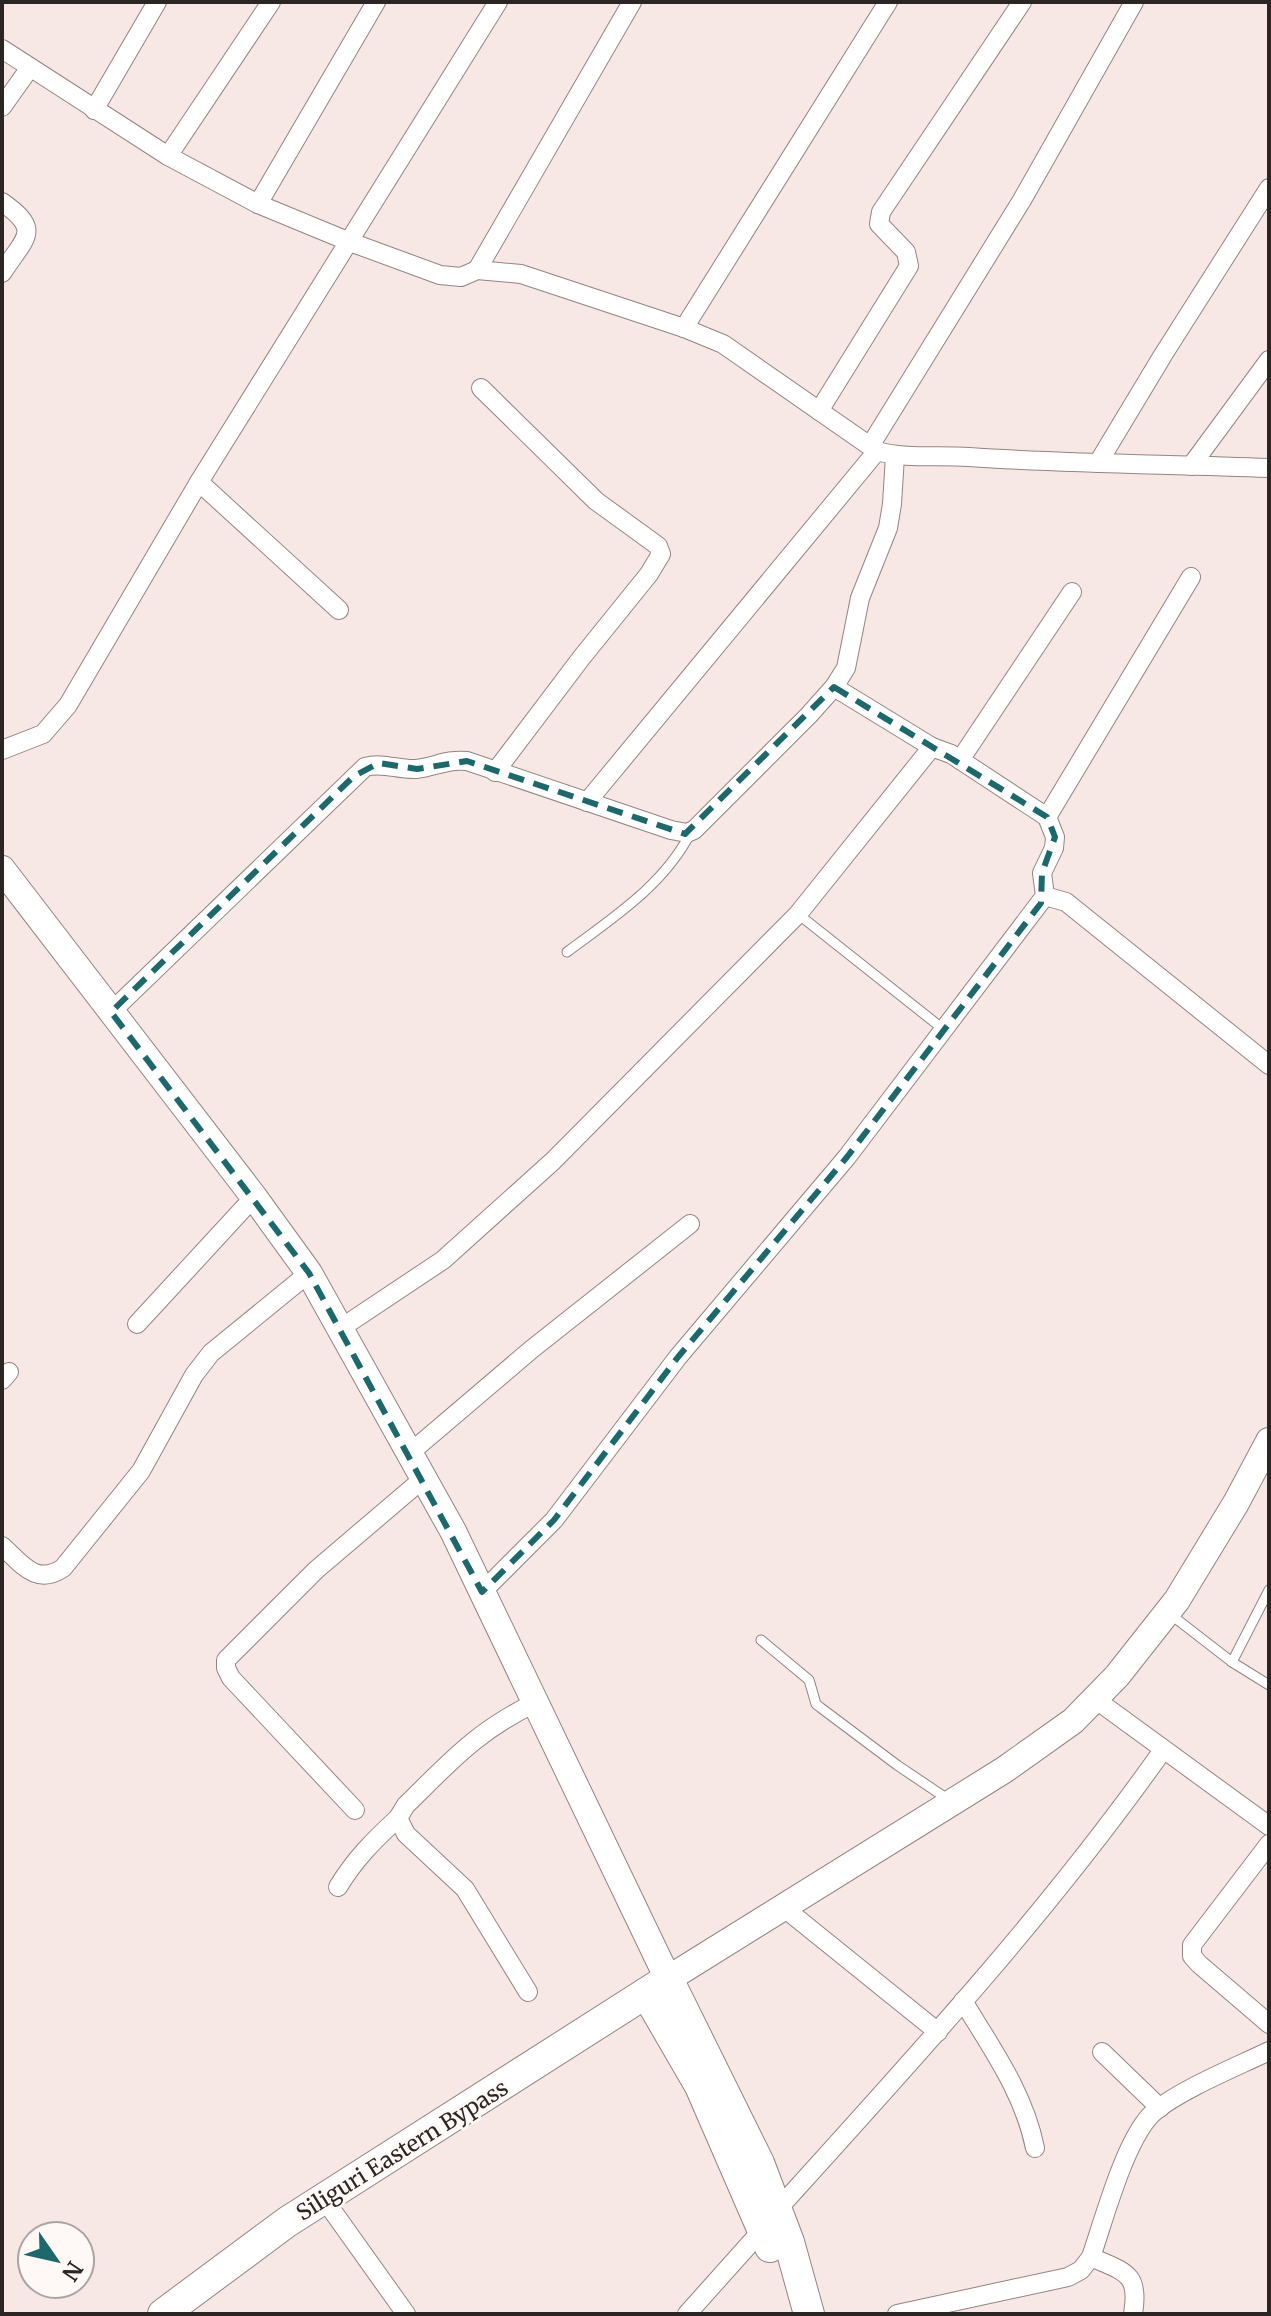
<svg xmlns="http://www.w3.org/2000/svg" width="1271" height="2316" font-family="Merriweather,serif">
  <style>
    .lines { fill: none; stroke-linecap: round; stroke-linejoin: round }
    .lane-casing { stroke: #928481; stroke-width: 11 }
    .street-casing { stroke: #928481; stroke-width: 20 }
    .secondary-casing { stroke: #928481; stroke-width: 28 }
    .primary-casing { stroke: #928481; stroke-width: 32 }
    .lane { stroke: #fff; stroke-width: 9 }
    .street { stroke: #fff; stroke-width: 18 }
    .secondary { stroke: #fff; stroke-width: 26 }
    .primary { stroke: #fff; stroke-width: 30 }
    .marked { fill: none; stroke: #1c696c; stroke-width: 6; stroke-dasharray: 16 10; stroke-linejoin: round }
    .labels { text-anchor: middle; stroke-width: 6; stroke-linejoin: round; paint-order: stroke }
    .street-label { font-size: 22px; fill: #2b2524; stroke: #fef8f6 }
  </style>
  <rect width="100%" height="100%" fill="#f8e8e5"/>
  <g class="lines">
    <defs>
      <g id="lane">
        <polyline points="798,914 943,1029"/>
        <path d="M567,952C614,917 664,885 691,832"/>
        <polyline points="1170,1614 1232,1662 1269,1685"/>
        <polyline points="761,1640 809,1680 816,1704 821,1708 897,1765 949,1800"/>
        <polyline points="1232,1662 1269,1590"/>
      </g>
      <g id="street">
        <path d="M2,49L168,156L258,204L350,242L440,275L461,277L477,270L521,274L684,328L723,344L877,451C904,459 939,455 969,457C1069,464 1169,464 1269,468"/>
        <polyline points="2,107 29,69"/>
        <polyline points="94,110 157,2"/>
        <polyline points="168,156 271,2"/>
        <path d="M2,202C43,231 25,237 2,273"/>
        <polyline points="258,204 376,2"/>
        <polyline points="477,270 632,2"/>
        <polyline points="684,328 888,2"/>
        <polyline points="481,388 596,501 658,546 661,554 649,574 582,657 495,772"/>
        <polyline points="819,411 909,266 906,252 879,224 881,212 1022,2"/>
        <polyline points="870,446 1022,200 1134,2"/>
        <polyline points="1098,463 1163,355 1269,188"/>
        <polyline points="1191,466 1269,360"/>
        <polyline points="199,482 339,610"/>
        <polyline points="2,750 43,734 68,705 199,482 498,2"/>
        <polyline points="960,760 1072,592"/>
        <polyline points="587,802 877,451"/>
        <polyline points="1047,817 1191,577"/>
        <polyline points="1045,896 1066,902 1269,1065"/>
        <path d="M111,1012L365,767C383,762 398,770 416,769C435,767 446,759 467,761L671,830L687,833L694,830L809,715L834,687L846,668L860,598L888,528L892,504L895,456"/>
        <polyline points="137,1324 254,1197"/>
        <polyline points="341,1328 443,1260 553,1161 798,914 932,747"/>
        <polyline points="2,1380 9,1372"/>
        <polyline points="411,1452 532,1349 690,1224"/>
        <path d="M2,1546C22,1564 36,1586 63,1568L141,1471L194,1375L211,1353L309,1273"/>
        <polyline points="482,1592 554,1520 678,1357 847,1157 1045,896 1042,873 1054,848 1055,837 1047,817 951,754 932,747 834,687"/>
        <polyline points="1095,1699 1269,1826"/>
        <polyline points="355,1810 231,1678 226,1668 226,1660 316,1570 424,1478"/>
        <polyline points="1269,1844 1192,1945 1192,1956 1199,1964 1269,2024"/>
        <path d="M338,1887C355,1859 374,1840 398,1818"/>
        <polyline points="783,1907 938,2032"/>
        <path d="M528,1992L465,1889L406,1834L398,1818L406,1805C450,1762 478,1730 535,1703"/>
        <path d="M963,2001C992,2049 1024,2093 1035,2148"/>
        <polyline points="1102,2052 1160,2108"/>
        <polyline points="324,2199 406,2314"/>
        <path d="M777,2210C911,2062 1048,1913 1163,1750"/>
        <path d="M1091,2257C1125,2272 1140,2273 1133,2314"/>
        <polyline points="687,2314 763,2229"/>
        <path d="M897,2314L1068,2277L1081,2270L1091,2257C1104,2220 1126,2135 1155,2111C1182,2089 1236,2067 1269,2051"/>
      </g>
      <polyline id="secondary" points="2,869 254,1197 309,1273 453,1531 668,1979 1004,1770 1073,1721 1117,1676 1177,1600 1236,1503 1269,1441"/>
      <g id="primary">
        <polyline points="646,1993 700,2086 770,2247"/>
        <polyline points="163,2314 287,2222 668,1979 759,2163 789,2242 809,2314"/>
      </g>
    </defs>
    <use href="#lane" class="lane-casing"/>
    <use href="#street" class="street-casing"/>
    <use href="#secondary" class="secondary-casing"/>
    <use href="#primary" class="primary-casing"/>
    <use href="#lane" class="lane"/>
    <use href="#street" class="street"/>
    <use href="#secondary" class="secondary"/>
    <use href="#primary" class="primary"/>
  </g>
  <path class="marked" d="M834,687L1047,817L1055,837L1042,873L1041,903L847,1157L678,1357L554,1520L482,1592L309,1273L111,1012L354,776L379,763L417,769L467,761L685,834Z"/>
  <g class="labels">
    <g class="street-label">
      <text transform="translate(402 2150) rotate(-32)" y="8">Siliguri Eastern Bypass</text>
    </g>
  </g>
  <rect width="1271" height="2316" fill="none" stroke="#2b2524" stroke-width="8"/>
  <g transform="translate(56 2260) rotate(124)"><circle r="38" fill="#fef8f6" stroke="#aaa4a2" stroke-width="2"/>
  <path d="M0-6L14 30L0 20L-14 30Z" fill="#1c696c"/>
  <text y="-12" font-size="22" font-weight="bold" text-anchor="middle" fill="#2b2524">N</text>
  </g>
</svg>
